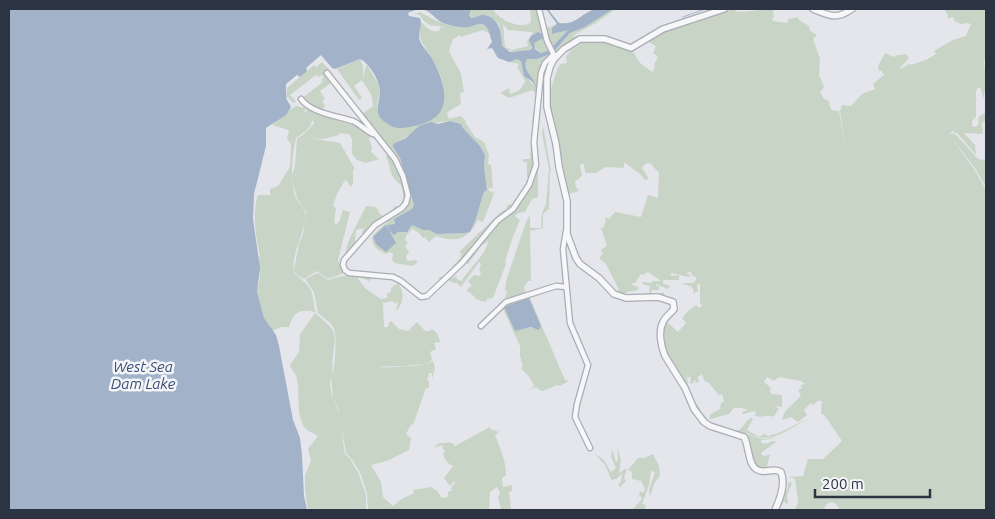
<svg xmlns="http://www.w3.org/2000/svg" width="995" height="519" font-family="Ubuntu,sans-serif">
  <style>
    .green { fill: #c8d4c5; fill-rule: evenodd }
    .water { fill: #a1b2c9 }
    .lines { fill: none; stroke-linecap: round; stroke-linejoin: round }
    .stream { stroke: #a1b2c9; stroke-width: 1 }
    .minor-casing { stroke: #a9adb5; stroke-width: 7 }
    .tertiary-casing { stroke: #a9adb5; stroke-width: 8 }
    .minor { stroke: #f7f7f9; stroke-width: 4.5 }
    .tertiary { stroke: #f7f7f9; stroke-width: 5.5 }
    .labels { text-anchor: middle; stroke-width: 5; stroke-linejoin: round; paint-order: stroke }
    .water-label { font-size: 15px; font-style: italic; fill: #384f75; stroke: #f4f5f8 }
  </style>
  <rect width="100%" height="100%" fill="#e4e6eb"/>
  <g class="green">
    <path d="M471,9H493C499,20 517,28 529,24L531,21L530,9H537L551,53L543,64L537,121L535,159L529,177H527V162H523V159H530L533,111H535L536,95L533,90L509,98L500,93L509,88L510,94C517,92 522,90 523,84L526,82L517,67L519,64L509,62L510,61L517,59L521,61L523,73L534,86C531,77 522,69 527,59H537L550,53C540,53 537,52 533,43L538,32L531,36V50C521,52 509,53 502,46L499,24L494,19L478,16L471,18L469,15ZM503,24L508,30L531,32L533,33L527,41L528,46L512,50L505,47Z"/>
    <path d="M613,9H616L596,23L577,33L572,37C585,35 601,33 613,38C621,41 622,44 631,46L667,27L631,47L589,37L556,56L552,51L545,29L557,24L555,34L562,30L569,29L553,46L557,47L570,33L585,27Z"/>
    <path d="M726,9H735V11L740,12L773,9L774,17L772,18L773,21L787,23L789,19L798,17L799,20L809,26L810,31L817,35L813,39L820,59L819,75L824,87L820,92L824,99L829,101V106L831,107V110L839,111L845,145L840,111L842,105L851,106L862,94L875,89L873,84L884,75L881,70L879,71L878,69L879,64L885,53L894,57L897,55H901L906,54L909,58L900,68L901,69L909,64L911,65C920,62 928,60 936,54L934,51L953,40L966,36L971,24L967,23L961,24L955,21L953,17L947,19L948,15L945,11L948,9H986V58L984,60L986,85L983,99L981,89L978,87L976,92V117L972,121V126L976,127L978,125L979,116L985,113L986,110V122L984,121L982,124L983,131L982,134L964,133L975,145L976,155L958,134L952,131L950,135L953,133L956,135L978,159L986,160V187L975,168L950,136L974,169L986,190V510H840L835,503L830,502L825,506L824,510H795L798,502L795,479L789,477L803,476L808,459H823L842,441L825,416L821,413L822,401H818L813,405L811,403L804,410L807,415L798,422L791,417L782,420C785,407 794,405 801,395L798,390L802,388L801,385L805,384L801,381L779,377L774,381L767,377L764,382L771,388L770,392L772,394L782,395V407L775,406L779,409L773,417C767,414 761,418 755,416L756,412L754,411L740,415L743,414L742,412L748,410L742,408H734L729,414L711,419L709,418L711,414L720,409L721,403L724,401L722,394L719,395L708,382H705L702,374L698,377L699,382L696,383L695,380L692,384L690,383L691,377H687L689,392L696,404L698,405L702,413L707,418L705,419L711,424H715L737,431C744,428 744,422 751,418L753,419L747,430L759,437L765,434L768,436L781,432L807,419C794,427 778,438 763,438C758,438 752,435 747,433L742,435L710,425L697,412L685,386L667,359L663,349L661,337L662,324L676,308C675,287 628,302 616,294L615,292L619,290L606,264L599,258L603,254L601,250L607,246L601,228L604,227L606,217L609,219L615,212L641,217L648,195L658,198L659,173L650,163L645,164L642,168L649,179L645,180L641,175L624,162V168L606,167L596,173H585L584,164L580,165L582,175L579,179L575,181L576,187L579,191L566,195C561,177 560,160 557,142C552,111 535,80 562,52C571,42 582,38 596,39C605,39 629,46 633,54V48L666,29ZM580,40H587L571,50L566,57L567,63L561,64L558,67L548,98C546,72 555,50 580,40ZM647,41L656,46L653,53L658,57L654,65L655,66L653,72C642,66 637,61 633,50ZM648,272L661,281H653L651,283L643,282L642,284L650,286L649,293C640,293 632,298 623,295L627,292L638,290V287L632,285V283H635L641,274L643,275ZM691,272L692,276L696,277V280L693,283H681L692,287L694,291L692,294L698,291L697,284L700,285V302L702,306L699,308L696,305L688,311L682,318L686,323L678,332L667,322L664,330L665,346L664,348C659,327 664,324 677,308C677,300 671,298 664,295V292L659,294H650L652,290H659V286H656V284L668,289L670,287L668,285L663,284V280H679V275L671,276V273L690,277V275L686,273Z"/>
    <path d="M420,12C436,21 445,26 464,27C470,28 478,22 483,25C487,27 489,30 490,34L483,30L461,37L460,35L453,39L449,51L461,74L464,92L460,93L461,104L449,111L447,113L449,119L461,116L466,121L465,122L475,137L484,142L489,155L488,164L491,165L493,188H489L488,190L494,193L483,222L478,220C467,240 457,243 436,236L429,242L425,237L423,238L419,233L412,229L406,236L405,240L408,243L405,246L409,252L406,256L407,261L416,260L418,262L412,266L395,263L392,260L393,254L390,252L386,254C378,250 370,246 373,235L388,221L386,218L408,201L401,168L361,115L373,106L372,96L362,80L354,86L362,98L359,100L337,69L360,59L363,66V79L365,68L367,65L379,85L380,90L377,104L378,115L392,126L444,100C446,85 438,67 430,55C422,43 417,37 421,22C426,27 431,33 439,31L441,27L447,28C434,23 430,31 420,15L414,14ZM450,121L461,124L463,128L480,146L485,155L484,167L487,190L484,192C479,205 477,220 470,232L466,233L437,234L429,230H423L412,225L409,230L398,232L394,235L387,225L395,224L394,219L413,209L414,205L400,158L393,147L400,140L434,123Z"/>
    <polygon points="322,62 333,74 331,76 332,82 320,91 325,99 322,101 325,106 323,109 308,105 302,98 323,82 321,80 324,77 322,75 319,77 316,75 290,95 296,102 293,103 288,97 286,98 287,88 314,65 316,67"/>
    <path d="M296,106L306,108L304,112L311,119L305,113L308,107L353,122L374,135L388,151L387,152L371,135L369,139L372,147L371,152L379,159L366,163L357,160L352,154V139L349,134L339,133V135L323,139L309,138L340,143L355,169L353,170V184L350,187L348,182L345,180L337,194L333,206L336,208L334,223L337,224L340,220L343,210L350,212L338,260L344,273L328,279L317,271L304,279L297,275L294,270L299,243L303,234L306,212L297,198L293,184L292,175L295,166L297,139C303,135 310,129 314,123L312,119C313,127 302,134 296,138C292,155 290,180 295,196C297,202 304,207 305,213C307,231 288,258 295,274C317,293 310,288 316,314C335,330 337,330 333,355C332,362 333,369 332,375C335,368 338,334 333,327C330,321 323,318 318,313L314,292L305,279L318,273L328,280C351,271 377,273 401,282L399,285C405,293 403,304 396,312L398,302L395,303L391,301L385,303L383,302L384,327H388L389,323L391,321L399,329L408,331L417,322L425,331H430L432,329C437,332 439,336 440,342L434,343L436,349L430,352L432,360L427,364C419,364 413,365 406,366C397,367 389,365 380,368C394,366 423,368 433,361L435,367L432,379V373H429L427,380L429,381V388H426L413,425L411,424L406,434L411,438L409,450L387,461L371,465L381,482L383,497L393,506C400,500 405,496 414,494L413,490L431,487L437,491L442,498L448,497V492L452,490L451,488L455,483L454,481L450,486L444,478L453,466C448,464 444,459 443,453L446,451H444L442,445L434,448C440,440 443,445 449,442L451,443H453L455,446L490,427V429L499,432L495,435C500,448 506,461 506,475L502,478L503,487L512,485V491L509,492L511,508L510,510L501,509L498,498L500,493L497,487L490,492L489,510H368L367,493L360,472L353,461L346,453L338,407L333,398L331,377C328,388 333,398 337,407C342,420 342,441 345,454L350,459L358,472L366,495V510H309L307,506L305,487V475L311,461L308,449L318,436C313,432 306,432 303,425C296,411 300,393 297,379C296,373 291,370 290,365L299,352L300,334L316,312C299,309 294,311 289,327H281L272,331L264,318L257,292L260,277L258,259L260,256C256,239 252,211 258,195H270V189L278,186L290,167L291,144L287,139L289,130L272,125C280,119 288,110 296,106ZM359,277L369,281L373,278C382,280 390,276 398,283L391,288V292L387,293V298L381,299L366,289L358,279Z"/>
    <polygon points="543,126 551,171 550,172 549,209 543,214 543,228 530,231 531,281 528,281 524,287 526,294 524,293 504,301 507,291 505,290 506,281 526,222 530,215 530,228 541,228 542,213 546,204 549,169 542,134"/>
    <path d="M536,142L538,164V197L532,199L525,212L518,213L515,216L520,220L512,239L505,262L506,264L493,298L487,299L486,302L475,299V297L466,290L472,286L468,281L474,275L479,276L481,274L479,269L481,264L479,262L461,287L457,283H453L449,280L431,295L492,227L520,202L537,165ZM489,241L484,252L461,281L457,279L456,276L450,279L466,263L468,264L482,245Z"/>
    <path d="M388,152L399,169L407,195L401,207L390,214L395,206H399C405,200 403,193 401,185C387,174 393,171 386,157Z"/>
    <polygon points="516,200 518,201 512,209 496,221 467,256 439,282 440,279 437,278 444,276 461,257 460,256 462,254 459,252 502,211 506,209 508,204 514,205"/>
    <path d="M366,206L376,207L380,214L384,217L363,235L362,232L364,228L356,230L355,243L345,254C348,237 359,222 366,206Z"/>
    <path d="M529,296L565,380L569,381L560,386L557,385L543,391H541L536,387L529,390L534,386C531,377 526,374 521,368L523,366L520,356V346L502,307L506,303ZM529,299L541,326L514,330Z"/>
    <path d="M792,429L771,439L761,440V442L764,444L774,441L776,442L761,453L763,456L770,455L766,469L777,468L783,472L785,479L784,493L788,488V482L792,483L787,495L788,503L786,504L784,501L779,510H775C781,499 785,486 782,474L777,469C734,472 761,449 742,435C750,432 757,440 765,439C775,438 784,433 792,429Z"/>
    <polygon points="617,448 621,459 619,473 627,468 624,478 626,481 620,487 618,485 621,481 622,473 617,479 614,479 612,481 605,465 595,454 604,460 611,472 616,468 611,457 612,449 616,462 618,459"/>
    <polygon points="653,454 659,466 660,475 654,484 650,497 649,490 655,472 651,471 649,485 642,504 646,505 644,510 632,510 642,499 640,495 637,498 640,493 639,492 640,491 643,493 645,489 641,481 632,479 632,472 628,470 638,458 644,458"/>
  </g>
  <g class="water">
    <path d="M9,9H471L469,15L471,18C475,18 478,15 483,15C500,17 501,32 502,46L510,52L531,50L532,47L529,40L531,36L538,32L542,34L543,38L534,43L535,49L541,53L548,51L550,54L537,59H527C521,72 535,76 536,88L533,82L524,76L521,61L517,59L509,62L498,58L492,48L487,49L492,42C490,36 489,28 484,25C479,22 474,26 469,27C462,28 452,26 446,24C431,20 431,2 408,13L409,16L420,18C423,25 417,33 420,41C423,48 429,53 433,60C445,84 455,114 422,124C414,126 406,128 399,128C394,128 389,125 385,122C372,113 380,103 380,91C380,81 369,63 360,59L335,69L332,68L321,55L306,68L307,71L300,77L297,75L286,84V98L291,107L286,115L266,128V146L254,194L253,219L260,268L257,292L264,318L276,335L279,346L293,420L300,438L302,455L304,496L307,510H9Z"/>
    <path d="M546,9H548L559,23C575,25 579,16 592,10C597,7 607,9 613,9L585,27L570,33L555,50L553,46L568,30L552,34V28L557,24Z"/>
    <path d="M450,121L461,124L463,128L480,146L485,155L484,167L487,190L484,192C479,205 477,220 470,232L466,233L437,234L429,230H423L412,225L407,232H398L394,235L389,230L387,225L395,224L394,219L412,209L414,205L400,158L393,147V144L406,138L419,126L431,122L438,124Z"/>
    <polygon points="386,225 396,243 386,252 376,244 373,237"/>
    <polygon points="529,298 541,326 539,330 531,327 515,331 504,307"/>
  </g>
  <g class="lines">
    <polyline class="stream" points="683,17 705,9"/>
    <defs>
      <g id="minor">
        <polyline points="539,9 547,41 555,57"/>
        <polyline points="327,73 395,159 403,176 408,195 406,203 402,208 375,225 344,260 343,265 345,270 349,273 393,277 401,281 421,297 427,296 462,263 497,221 513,209 529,185 536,165 534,142 541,73 545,63 553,55"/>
        <path d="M301,99C311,113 337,116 353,121C360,124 366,131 373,134"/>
        <polyline points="566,231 563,249 570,323 588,365 577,404 575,417 590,448"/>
        <polyline points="481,326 506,302 556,286 566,287"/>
      </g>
      <g id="tertiary">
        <path d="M724,9L663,29L631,48L605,39H580L564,49L554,59L550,67L547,78V107L556,144L559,167L567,201V234L576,258L580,264L599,278L614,294L626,298L658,297L673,302L674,309C671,313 665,317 663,322C658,331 661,347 665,356L685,388L694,409L704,422L710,426L744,437C750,447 747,469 761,471C768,472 774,468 781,472C786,484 780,499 775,510"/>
        <path d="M813,9C830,16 836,20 852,9"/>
      </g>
    </defs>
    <use href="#minor" class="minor-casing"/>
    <use href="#tertiary" class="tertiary-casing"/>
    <use href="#minor" class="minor"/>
    <use href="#tertiary" class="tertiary"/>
  </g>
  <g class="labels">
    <g class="water-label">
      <text x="143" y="372">West Sea<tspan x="143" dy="17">Dam Lake</tspan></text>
    </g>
  </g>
  <rect width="995" height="519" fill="none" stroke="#2c3343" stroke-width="20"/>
  <path d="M815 489v8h115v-8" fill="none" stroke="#2c3343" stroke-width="2.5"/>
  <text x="822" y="489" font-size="15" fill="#2c3343" stroke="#f4f5f8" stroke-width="4" paint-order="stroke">200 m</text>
</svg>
